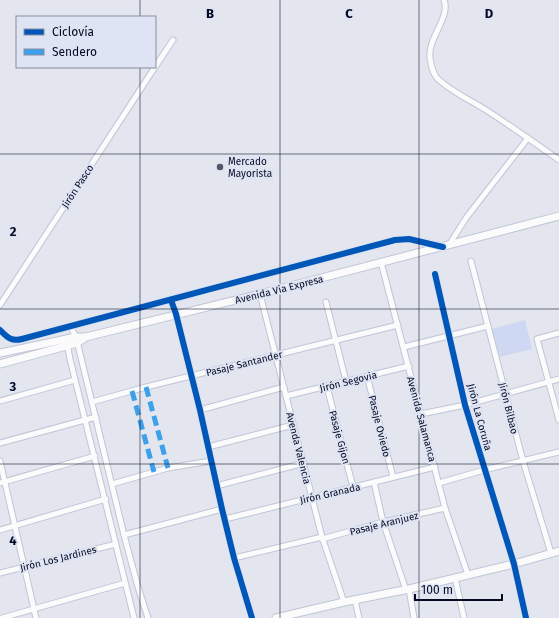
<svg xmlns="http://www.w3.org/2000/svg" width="559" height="618" font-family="'Fira Sans',sans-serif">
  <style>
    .park { fill: #cfd8f2 }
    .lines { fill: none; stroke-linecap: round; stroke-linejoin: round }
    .street-casing { stroke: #bfc5d7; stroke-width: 7 }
    .secondary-casing { stroke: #bfc5d7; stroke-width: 9 }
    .street { stroke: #fbfbfc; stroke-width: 5 }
    .secondary { stroke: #fbfbfc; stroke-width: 7 }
    .quiet { stroke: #3ca1ea; stroke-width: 5; stroke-dasharray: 10 5; stroke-linecap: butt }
    .cycleway-casing { stroke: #dee4f3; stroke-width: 8 }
    .cycleway { stroke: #0057b8; stroke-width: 6 }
    .grid { fill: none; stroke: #050a23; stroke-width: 1; stroke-opacity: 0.55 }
    .poi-dot { fill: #53576a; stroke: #dee4f3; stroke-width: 1.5 }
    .labels { text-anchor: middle; stroke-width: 4; stroke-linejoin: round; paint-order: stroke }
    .poi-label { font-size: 10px; fill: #050a23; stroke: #dee4f3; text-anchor: start }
    .street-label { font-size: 10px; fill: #050a23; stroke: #dee4f3 }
    .grid-label { font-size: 13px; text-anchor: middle; font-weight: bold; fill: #050a23; stroke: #dee4f3; stroke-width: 4; stroke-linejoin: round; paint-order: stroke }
  </style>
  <rect width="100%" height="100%" fill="#e3e6ee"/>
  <polygon class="park" points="525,320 532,349 500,357 492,329"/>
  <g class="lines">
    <defs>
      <g id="street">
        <path d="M444,0C451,17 427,39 430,58C431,65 432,72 437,78C450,91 470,100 486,110C511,126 535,143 559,160"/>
        <polyline points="155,67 173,40"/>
        <polyline points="449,245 466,218 528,138"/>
        <polyline points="471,261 523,461 551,553"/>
        <polyline points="381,262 445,508 468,575"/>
        <polyline points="435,274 465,405 514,564 526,618"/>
        <polyline points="260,294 322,537 344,602"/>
        <polyline points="171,300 176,314 200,410 222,509 234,558 252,618"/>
        <polyline points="326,302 346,381"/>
        <polyline points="0,305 155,67"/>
        <polyline points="70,326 76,337 124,535 138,587 148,618"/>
        <path d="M0,330C7,337 11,342 22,339L395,240L409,239L442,246"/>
        <polyline points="559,333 537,339 559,420"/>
        <polyline points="67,343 70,359 134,618"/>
        <polyline points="404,347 488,326"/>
        <polyline points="367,376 393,477"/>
        <polyline points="327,387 353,487"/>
        <polyline points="286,396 409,366"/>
        <polyline points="0,401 75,380"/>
        <polyline points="92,402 146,387 398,325"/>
        <polyline points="200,410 284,387"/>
        <polyline points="421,414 465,405 559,379"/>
        <polyline points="0,443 96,417"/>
        <polyline points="208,447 293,425"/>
        <polyline points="0,461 36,618"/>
        <polyline points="374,482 383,522 406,590"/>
        <polyline points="0,483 95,456"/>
        <polyline points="439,483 484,470 559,452"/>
        <polyline points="112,484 168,468 211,461"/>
        <polyline points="216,486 304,463"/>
        <path d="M225,519C295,501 365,484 435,467"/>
        <polyline points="0,530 106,499"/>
        <polyline points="124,535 222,509"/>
        <polyline points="322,539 383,522 445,508"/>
        <polyline points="234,558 322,537"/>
        <polyline points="0,573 116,544"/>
        <polyline points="455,578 464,618"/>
        <polyline points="409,589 414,618"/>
        <polyline points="355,600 359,618"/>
        <polyline points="2,618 125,583"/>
      </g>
      <g id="secondary">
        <polyline points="0,353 76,337 85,337"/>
        <polyline points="0,364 77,343 86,337 260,294 559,216"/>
        <polyline points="276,618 344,602 409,589 514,564 559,551"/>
      </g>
    </defs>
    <use href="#street" class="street-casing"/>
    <use href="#secondary" class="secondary-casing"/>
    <use href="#street" class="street"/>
    <use href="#secondary" class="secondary"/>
    <g class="quiet">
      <polyline points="146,387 168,468"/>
      <polyline points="132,391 154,472"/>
    </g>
    <defs>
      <g id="cycleway">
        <polyline points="435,274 465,405 514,564 526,618"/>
        <polyline points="171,300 176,314 200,410 222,509 234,558 252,618"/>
        <path d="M0,330C7,337 11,342 22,339L395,240L409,239L443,247"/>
      </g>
    </defs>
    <use href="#cycleway" class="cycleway-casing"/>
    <use href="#cycleway" class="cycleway"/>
  </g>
  <path class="grid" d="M140,0V17M280,0V618M419,0V618M140,67V618M0,154H559M0,309H559M0,464H559"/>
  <circle class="poi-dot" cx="220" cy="167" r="4"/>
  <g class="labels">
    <g class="poi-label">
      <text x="228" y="165">Mercado<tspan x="228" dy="12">Mayorista</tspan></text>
    </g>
    <g class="street-label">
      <text transform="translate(77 186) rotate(-57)" y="4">Jirón Pasco</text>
      <text transform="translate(279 289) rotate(-14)" y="4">Avenida Via Expresa</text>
      <text transform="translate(244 363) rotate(-14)" y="4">Pasaje Santander</text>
      <text transform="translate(348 381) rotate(-14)" y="4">Jirón Segovia</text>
      <text transform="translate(509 408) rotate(76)" y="4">Jirón Bilbao</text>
      <text transform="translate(480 417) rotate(75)" y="4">Jirón La Coruña</text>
      <text transform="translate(422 419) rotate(75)" y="4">Avenida Salamanca</text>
      <text transform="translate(380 426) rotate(76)" y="4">Pasaje Oviedo</text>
      <text transform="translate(340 437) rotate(75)" y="4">Pasaje Gijon</text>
      <text transform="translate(299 448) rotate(76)" y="4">Avenda Valencia</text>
      <text transform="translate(330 493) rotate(-13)" y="4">Jirón Granada</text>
      <text transform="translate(384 523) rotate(-14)" y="4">Pasaje Aranjuez</text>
      <text transform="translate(58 558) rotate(-14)" y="4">Jirón Los Jardines</text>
    </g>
  </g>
  <g class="grid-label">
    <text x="210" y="18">B</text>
    <text x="349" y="18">C</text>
    <text x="489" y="18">D</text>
    <text x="13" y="236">2</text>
    <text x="13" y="391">3</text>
    <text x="13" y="545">4</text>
  </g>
  <rect x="16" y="16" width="140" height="52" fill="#dee4f3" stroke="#878da0"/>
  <rect x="24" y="29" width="20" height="6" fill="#0057b8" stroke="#878da0"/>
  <text x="52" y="36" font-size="12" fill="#050a23">Ciclovía</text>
  <rect x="24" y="49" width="20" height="6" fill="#3ca1ea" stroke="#878da0"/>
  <text x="52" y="56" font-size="12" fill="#050a23">Sendero</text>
  <path d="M415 594v6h87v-6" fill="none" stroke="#050a23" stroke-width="2"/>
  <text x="421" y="594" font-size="12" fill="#050a23" stroke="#dee4f3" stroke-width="3" paint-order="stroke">100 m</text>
</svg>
